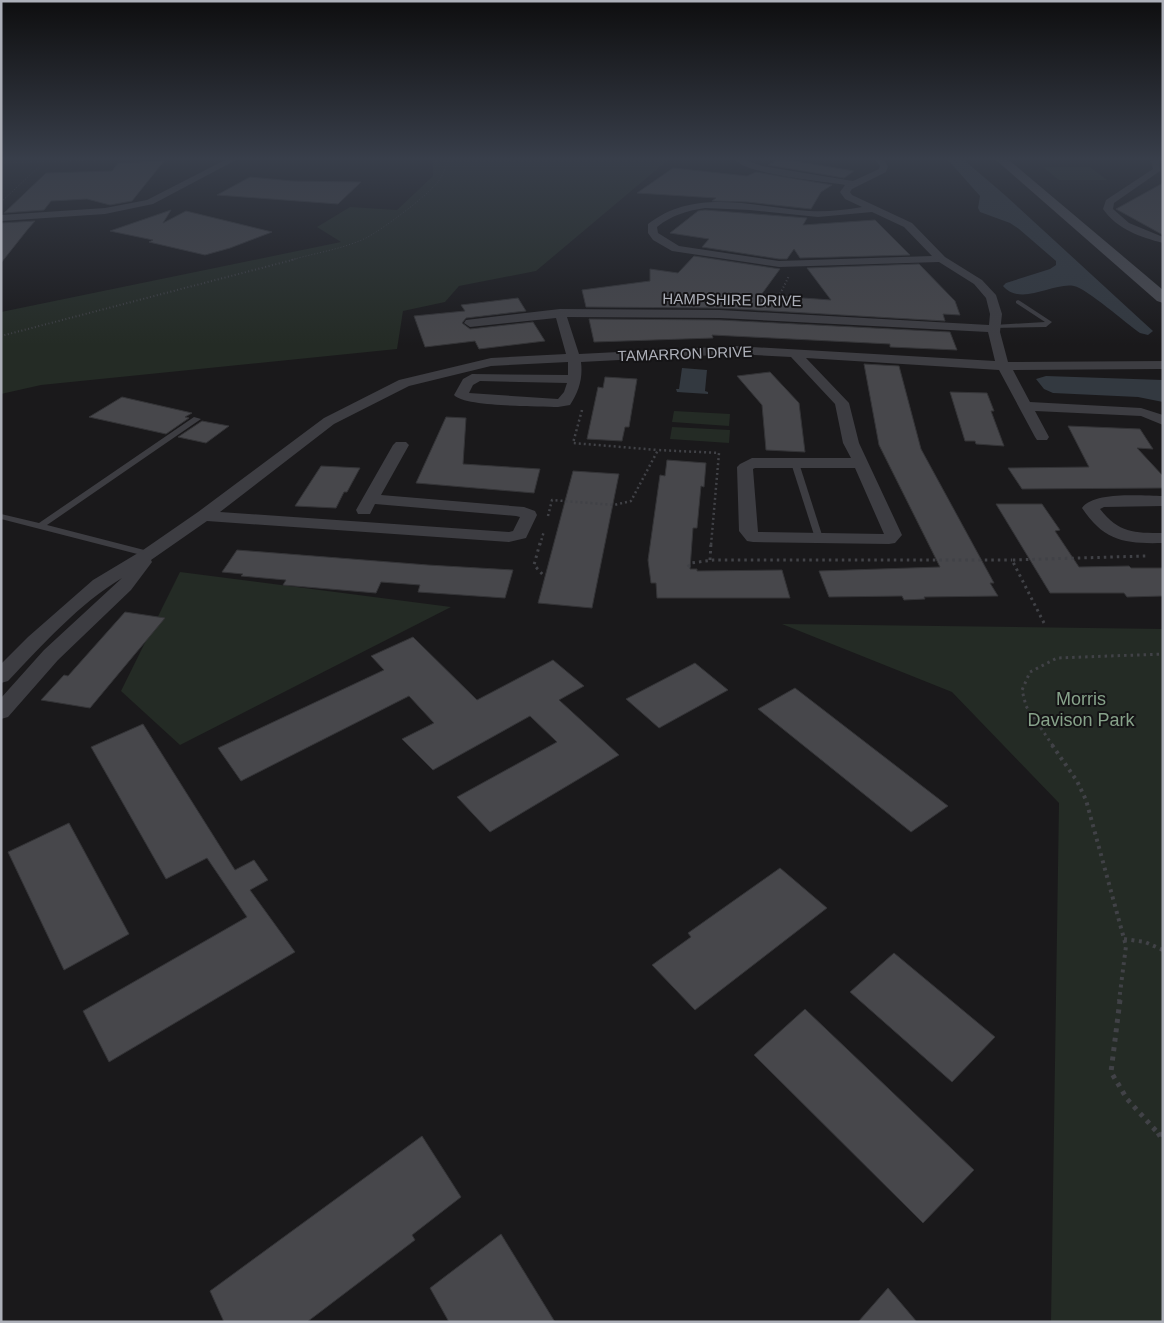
<svg xmlns="http://www.w3.org/2000/svg" width="1164" height="1323" font-family="Arial,sans-serif">
  <style>
    .green { fill: #242b25 }
    .water { fill: #333940 }
    .building { fill: #47474b; stroke: #343437 }
    .lines { fill: none; stroke-linecap: round; stroke-linejoin: round }
    .path-far5 { stroke: #414247; stroke-width: 1; stroke-dasharray: 1 2; stroke-linecap: butt }
    .path-far4 { stroke: #414247; stroke-width: 2; stroke-dasharray: 1 2.5; stroke-linecap: butt }
    .path-far3 { stroke: #414247; stroke-width: 2.5; stroke-dasharray: 2 3; stroke-linecap: butt }
    .path-far2 { stroke: #414247; stroke-width: 3; stroke-dasharray: 2.5 4; stroke-linecap: butt }
    .path-far1 { stroke: #414247; stroke-width: 4; stroke-dasharray: 3 4.5; stroke-linecap: butt }
    .path { stroke: #414247; stroke-width: 5; stroke-dasharray: 4 5.5; stroke-linecap: butt }
    .lane { fill: #3d3d42; fill-rule: evenodd }
    .street { fill: #3d3d42; fill-rule: evenodd }
    .secondary { fill: #494a50; fill-rule: evenodd }
    .labels { text-anchor: middle; stroke-width: 4; stroke-linejoin: round; paint-order: stroke }
    .far-street-label { font-size: 15px; fill: #adb0b9; stroke: #151416 }
    .park-label { font-size: 18px; fill: #87a28a; stroke: #151416 }
  </style>
  <rect width="100%" height="100%" fill="#1a191b"/>
  <g class="green">
    <polygon points="433,160 668,160 536,271 459,286 445,302 403,311 397,349 41,385 1,394 1,312 341,242 317,227 350,207 397,210 433,176"/>
    <polygon points="1043,167 1090,167 1107,180 1059,180"/>
    <polygon points="674,411 730,414 729,426 672,422"/>
    <polygon points="672,427 730,430 729,443 670,439"/>
    <polygon points="180,572 451,607 180,745 121,691"/>
    <polygon points="782,624 1163,629 1163,1322 1051,1322 1059,803 952,692"/>
  </g>
  <g class="water">
    <path d="M948,160H964L1006,196L1142,321L1153,331L1148,335L1140,333C1127,324 1086,288 1074,286C1053,282 1021,307 1003,286L1006,283L1050,269L1056,265V261L1019,229L1010,223L980,212L978,208L980,196Z"/>
    <polygon points="682,368 707,370 705,391 708,392 708,394 677,392 676,389 679,389"/>
    <polygon points="1046,376 1163,380 1163,402 1138,397 1053,393 1044,389 1036,379"/>
  </g>
  <g class="building">
    <polygon points="777,160 788,160 854,171 844,178 768,165"/>
    <polygon points="164,161 132,201 110,205 87,199 51,201 44,210 4,213 46,173 112,171 118,163"/>
    <polygon points="673,168 747,176 756,172 832,185 821,192 811,209 747,202 712,201 716,198 637,193"/>
    <polygon points="250,177 292,181 361,182 338,204 217,195"/>
    <polygon points="1163,183 1163,235 1116,209"/>
    <polygon points="171,210 163,223 186,211 272,232 230,248 205,255 149,242 153,240 110,231"/>
    <polygon points="705,210 807,218 803,225 875,220 910,255 800,258 794,249 787,259 779,259 702,247 709,239 670,233 698,211"/>
    <polygon points="35,221 28,229 1,263 1,223"/>
    <polygon points="694,256 780,269 761,295 831,300 807,268 919,264 955,301 960,315 943,314 945,321 720,308 586,307 582,290 650,281 650,269 678,273"/>
    <polygon points="518,298 526,311 466,318 462,323 470,329 533,322 545,341 479,349 475,341 425,347 414,316 465,311 461,305"/>
    <polygon points="589,319 720,320 950,332 957,350 890,347 890,344 712,335 713,338 594,342"/>
    <polygon points="864,364 899,366 921,449 994,583 990,583 998,596 924,597 925,599 904,600 902,596 829,597 819,571 940,567 879,445"/>
    <polygon points="770,372 799,403 805,452 766,450 762,405 737,376"/>
    <polygon points="605,377 637,379 629,427 625,427 622,441 587,439 598,387 603,388"/>
    <polygon points="950,392 987,393 994,411 991,411 1004,446 976,444 975,441 965,441"/>
    <polygon points="122,397 192,413 185,417 189,418 166,434 89,417"/>
    <polygon points="446,417 466,418 463,464 540,469 534,493 416,483"/>
    <polygon points="202,421 229,426 206,443 178,437"/>
    <polygon points="1068,426 1140,429 1153,449 1137,448 1163,476 1163,488 1022,489 1008,468 1089,467"/>
    <polygon points="667,460 706,463 704,487 701,486 697,528 693,528 690,569 697,569 697,571 782,570 790,598 657,598 656,583 651,583 648,560 660,475 665,476"/>
    <polygon points="321,466 360,468 347,492 344,492 336,508 295,506"/>
    <polygon points="573,471 619,474 592,608 538,603"/>
    <polygon points="996,504 1042,504 1060,530 1055,531 1079,567 1129,566 1131,568 1163,568 1163,596 1127,597 1124,593 1050,593"/>
    <polygon points="237,550 428,565 513,570 505,598 418,592 420,585 381,582 376,593 283,585 286,580 241,576 243,574 222,572"/>
    <polygon points="125,612 165,618 90,708 41,700 64,675 68,676"/>
    <polygon points="413,637 477,700 553,660 584,686 559,700 619,755 490,832 457,797 557,742 530,716 433,770 402,739 434,723 409,696 241,781 218,748 384,670 371,656"/>
    <polygon points="695,663 728,690 659,728 626,699"/>
    <polygon points="795,688 948,806 911,832 758,709"/>
    <polygon points="143,724 235,870 254,860 268,880 250,890 295,952 109,1062 83,1011 247,917 207,858 166,879 91,747"/>
    <polygon points="69,823 129,934 64,970 8,852"/>
    <polygon points="780,868 827,908 695,1010 652,965 691,937 688,933"/>
    <polygon points="894,953 995,1037 952,1082 850,992"/>
    <polygon points="805,1009 974,1170 923,1223 754,1055"/>
    <polygon points="422,1136 461,1197 412,1235 415,1240 307,1322 224,1322 210,1291"/>
    <polygon points="501,1234 555,1322 449,1322 430,1288"/>
    <polygon points="888,1288 917,1322 858,1322"/>
  </g>
  <g class="lines">
    <g class="path-far5">
      <polyline points="1,163 95,160"/>
      <polyline points="1,202 43,163"/>
      <path d="M291,260C315,253 343,249 366,238C380,231 435,191 441,177C444,172 446,166 448,160"/>
    </g>
    <g class="path-far4">
      <polyline points="778,304 779,296 789,276"/>
      <polyline points="1,336 296,259"/>
    </g>
    <g class="path-far3">
      <polyline points="582,410 573,443 658,450"/>
      <polyline points="548,516 552,500 614,505 631,501 658,450 719,453 711,545"/>
      <polyline points="540,545 544,531"/>
    </g>
    <g class="path-far2">
      <polyline points="540,543 534,565 545,577"/>
      <polyline points="710,560 711,543"/>
      <polyline points="688,567 691,563 713,560 1012,560"/>
      <polyline points="1044,623 1012,560 1146,556"/>
      <polyline points="1053,746 1026,706 1022,690 1030,672 1057,658 1163,654"/>
    </g>
    <g class="path-far1">
      <polyline points="1052,745 1077,781 1086,800 1126,946 1119,1001"/>
      <polyline points="1124,939 1145,942 1163,950"/>
    </g>
    <g class="path">
      <polyline points="1120,1000 1111,1072 1127,1099 1158,1133 1163,1135"/>
      <polyline points="1158,1133 1163,1141"/>
    </g>
    <g class="lane">
      <polygon points="1018,300 1020,301 1052,322 1046,327 992,328 992,326 994,325 1045,322 1016,303 1016,301"/>
      <polygon points="194,417 201,419 47,525 152,552 153,554 152,556 149,557 1,519 1,514 39,523"/>
      <polygon points="792,461 795,461 799,463 823,538 822,540 819,541 815,538 791,463"/>
    </g>
    <g class="street">
      <polygon points="225,160 236,160 153,204 105,214 1,221 1,215 105,208 147,200"/>
      <path d="M735,160H745L762,166L853,181L879,169L880,166L875,160H884L888,166L886,172L852,189L850,192L852,195L912,223L945,257L982,280L996,295L1002,314L1000,332L1008,362L1163,361V369L1013,370L1030,402L1141,408L1163,415V425L1141,416L1035,411L1049,437L1047,440H1037L1035,437L999,370L806,358L849,403L859,443L902,535L895,543L889,544L753,542L747,541L739,531L737,467L740,464L752,458H851L843,443L835,404L791,357L735,354L581,362C583,378 579,391 570,405L558,407C539,406 464,407 454,395L463,379L472,374L568,375V362L491,366L409,386L334,424L220,512L509,532L513,531L520,517L516,516L375,504L370,514H358L356,510L393,445L396,442H406L409,445L381,495L524,507L535,511L537,515L526,538L509,542L207,521L151,560L152,562L131,590L58,660L8,717L1,719V698L44,650L122,578C80,603 42,645 8,681L1,683V664L28,637L93,580L143,550L198,512L324,418L399,380L491,358L566,354L556,318L470,327L464,323L466,320L560,309L720,310L989,325L990,314L986,298L974,284L939,262L779,267L672,251L653,240L648,233V224C696,187 754,207 809,211C827,212 845,210 862,207L845,199L840,192L845,185C820,181 750,175 735,160ZM705,208L750,210L818,217L872,212L904,227L932,256L779,261L679,246L658,233L657,227C672,215 686,211 705,208ZM567,317L720,318L988,332L995,361L735,346L579,354ZM480,381L567,383L564,392L558,399L469,393L473,385ZM755,468H855L884,534L758,532L753,469Z"/>
      <path d="M1151,160H1159L1160,171L1114,203L1113,209L1129,223L1163,237V243C1140,237 1117,229 1103,209L1106,200L1153,169Z"/>
      <path d="M1163,496V506L1104,507L1100,509C1119,533 1134,533 1163,533V543C1125,544 1104,541 1082,508C1094,491 1143,496 1163,496Z"/>
    </g>
    <polygon class="secondary" points="996,160 1009,160 1163,290 1163,303 1157,301"/>
  </g>
  <linearGradient id="sky" x2="0" y2="1"><stop stop-color="#0e0e0f"/><stop offset="0.46" stop-color="#383e4a"/><stop offset="1" stop-color="#383e4a" stop-opacity="0"/></linearGradient>
  <rect width="1164" height="345" fill="url(#sky)"/>
  <g class="labels">
    <g class="far-street-label">
      <text transform="translate(732 300) rotate(1)" y="5">HAMPSHIRE DRIVE</text>
      <text transform="translate(685 354) rotate(-2)" y="5">TAMARRON DRIVE</text>
    </g>
    <g class="park-label">
      <text x="1081" y="705">Morris<tspan x="1081" dy="21">Davison Park</tspan></text>
    </g>
  </g>
  <rect width="1164" height="1323" fill="none" stroke="#adb0b9" stroke-width="5"/>
</svg>
